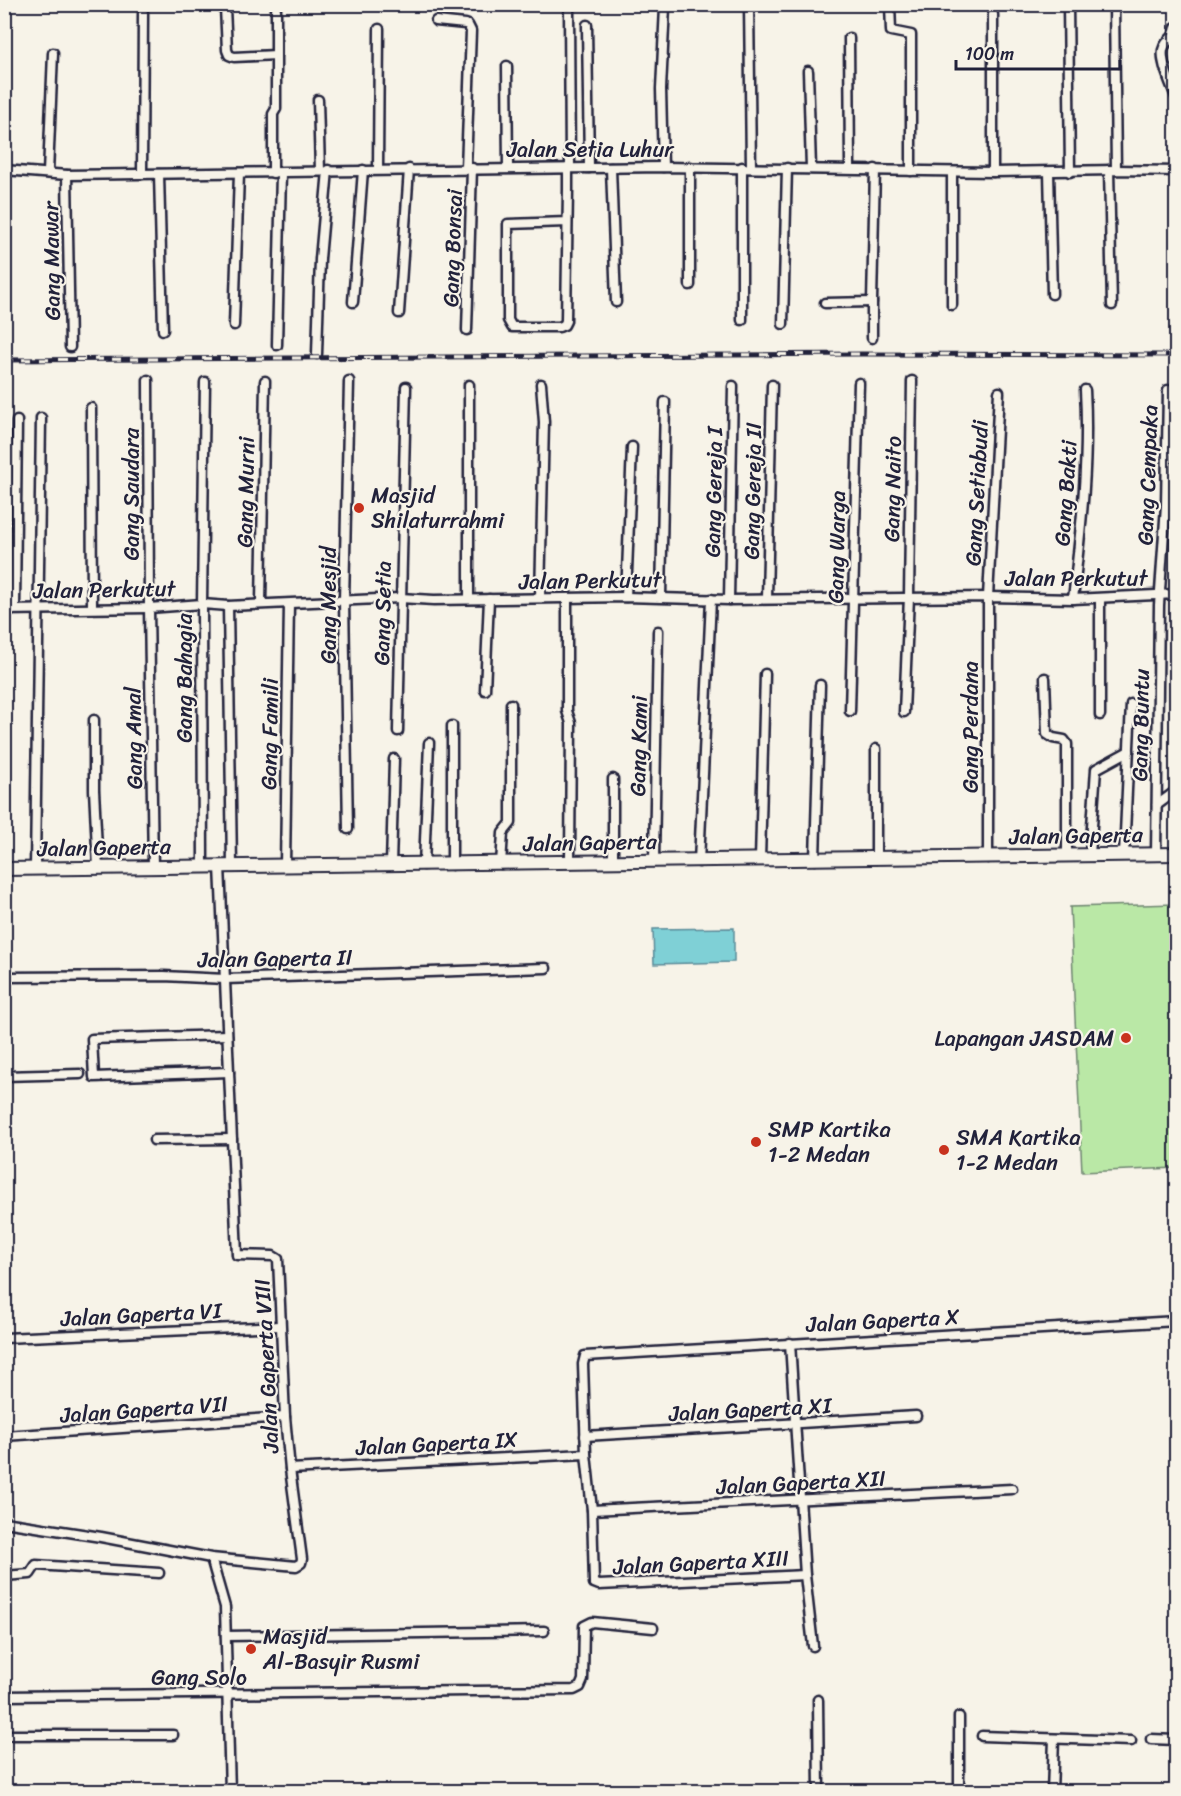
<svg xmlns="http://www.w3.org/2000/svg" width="1181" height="1796" font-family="Sriracha,sans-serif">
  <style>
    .green { fill: #bae8a6; stroke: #6e8570; stroke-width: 1.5 }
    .water { fill: #7fd0d6; stroke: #5a8a98; stroke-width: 1.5 }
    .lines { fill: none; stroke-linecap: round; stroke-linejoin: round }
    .street-casing { stroke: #22223b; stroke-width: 13 }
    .secondary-casing { stroke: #22223b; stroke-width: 16 }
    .street { stroke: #f7f3e8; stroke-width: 8 }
    .secondary { stroke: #f7f3e8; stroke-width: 12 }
    .rail-casing { stroke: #22223b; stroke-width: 5 }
    .rail { stroke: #f7f3e8; stroke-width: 3; stroke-dasharray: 9; stroke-linecap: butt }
    .poi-dot { fill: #c8321e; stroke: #f7f3e8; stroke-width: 2 }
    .labels { text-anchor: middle; stroke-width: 4.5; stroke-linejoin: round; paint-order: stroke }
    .street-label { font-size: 22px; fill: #22223b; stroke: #f7f3e8 }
    .poi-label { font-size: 22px; fill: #22223b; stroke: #f7f3e8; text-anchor: start }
  </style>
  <rect width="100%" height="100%" fill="#f7f3e8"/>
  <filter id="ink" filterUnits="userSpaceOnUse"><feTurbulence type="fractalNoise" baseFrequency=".0167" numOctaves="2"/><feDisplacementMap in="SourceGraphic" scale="12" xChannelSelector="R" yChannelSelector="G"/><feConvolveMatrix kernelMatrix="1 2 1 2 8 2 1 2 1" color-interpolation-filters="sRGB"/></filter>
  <g filter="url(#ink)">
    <polygon class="green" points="1176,904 1176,1168 1082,1172 1070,907"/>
    <polygon class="water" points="734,928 734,962 654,964 653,929"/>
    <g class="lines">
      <defs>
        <g id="street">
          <polyline points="749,4 751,168"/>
          <polyline points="890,4 891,31 911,35 911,171"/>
          <polyline points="1068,4 1070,172"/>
          <polyline points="1114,4 1116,170"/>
          <polyline points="225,8 227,50 229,55 234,57 276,55"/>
          <polyline points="569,9 570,168"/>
          <polyline points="993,15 993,172"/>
          <polyline points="436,21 465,24 468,25 471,31 466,168"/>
          <polyline points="587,25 589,168"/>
          <path d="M1176,27C1174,40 1168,38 1164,47C1158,58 1172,86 1176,97"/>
          <polyline points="849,38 850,168"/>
          <polyline points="507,66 508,168"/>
          <polyline points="808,71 811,168"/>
          <polyline points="318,100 320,171"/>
          <polyline points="663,167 661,89 665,7"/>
          <polyline points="611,168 616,302"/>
          <polyline points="4,170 67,175 663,167 993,172 1116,170 1176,171"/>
          <polyline points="378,170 379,29"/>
          <polyline points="1109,170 1112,305"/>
          <polyline points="1049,172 1052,294"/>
          <polyline points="48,173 53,53"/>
          <polyline points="273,173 273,114 276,109 276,10"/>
          <polyline points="142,174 143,13"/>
          <polyline points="159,174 163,330"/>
          <polyline points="67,175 70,347"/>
          <polyline points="567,222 508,224 508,320 512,327 559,327 564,325 566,321 568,189 568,168"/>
          <polyline points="690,285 690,167"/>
          <polyline points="353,302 363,170"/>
          <polyline points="825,303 872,302"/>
          <polyline points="952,305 952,172"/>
          <polyline points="399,313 409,169"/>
          <polyline points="742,320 742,167"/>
          <polyline points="783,324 787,168"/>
          <polyline points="234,325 239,173"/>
          <polyline points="467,330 472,168"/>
          <polyline points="872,338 872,302 875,169"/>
          <polyline points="277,345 281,173"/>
          <polyline points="317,354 320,259 328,170"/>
          <polyline points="148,380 149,608 153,867"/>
          <polyline points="469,385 469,599"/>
          <polyline points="91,408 92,608"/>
          <polyline points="626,597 632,447"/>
          <polyline points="661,597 665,402"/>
          <polyline points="540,598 544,422 541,384"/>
          <polyline points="567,598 567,711 571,723 570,863"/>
          <polyline points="767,598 772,385"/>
          <path d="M1073,599C1081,529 1089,461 1085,390"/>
          <polyline points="729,600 733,386"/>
          <polyline points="261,603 265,381"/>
          <polyline points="228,606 232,866"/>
          <polyline points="15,609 17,421"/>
          <polyline points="4,610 149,608 202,604 228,606 400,598 434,600 626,597 729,600 988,597 1073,599 1176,594"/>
          <polyline points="1045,678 1047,734 1053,738 1064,740 1067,744 1067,856"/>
          <polyline points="485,690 489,599"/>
          <polyline points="850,711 859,383"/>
          <polyline points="904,712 909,597 912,381"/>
          <polyline points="1100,715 1100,599"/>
          <polyline points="94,720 94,790 98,868"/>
          <polyline points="398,731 406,387"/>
          <polyline points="876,749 876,859"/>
          <polyline points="613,779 613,862"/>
          <polyline points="1157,805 1176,791"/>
          <polyline points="348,829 344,601 349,381"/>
          <polyline points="1090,855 1096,769 1129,751"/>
          <polyline points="1124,855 1131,704"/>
          <polyline points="1156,855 1159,605 1166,505 1168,390"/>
          <polyline points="988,858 988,597 999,392"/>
          <polyline points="760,860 765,674"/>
          <polyline points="815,860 820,685"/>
          <polyline points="654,861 658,631"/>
          <polyline points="699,862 711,599"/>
          <polyline points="501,864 503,833 511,823 511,704"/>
          <polyline points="391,865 394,759"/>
          <polyline points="424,865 429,743"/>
          <polyline points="452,865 452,726"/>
          <polyline points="285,866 289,604"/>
          <polyline points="203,867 202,604 205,382"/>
          <polyline points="35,869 41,418"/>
          <polyline points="4,977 164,976 225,979 546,968"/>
          <polyline points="227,1035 92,1039 94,1077 229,1072"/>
          <polyline points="4,1076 80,1074"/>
          <polyline points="154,1140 232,1139"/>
          <polyline points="4,1338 279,1326"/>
          <polyline points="790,1343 805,1575 813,1646"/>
          <polyline points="4,1436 285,1417"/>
          <polyline points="585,1436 916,1416"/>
          <polyline points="290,1469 586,1454"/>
          <polyline points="592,1510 1012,1489"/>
          <polyline points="4,1522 101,1537 211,1558 296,1566 301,1563 302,1559 290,1469 285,1417 278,1259 273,1256 237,1255 220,866"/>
          <polyline points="211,1558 225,1607 230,1792"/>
          <polyline points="805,1575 599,1585 594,1583 592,1510 586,1454 583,1364 585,1356 1176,1321"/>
          <polyline points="4,1576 30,1574 36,1565 159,1573"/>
          <polyline points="226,1636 544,1631"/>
          <polyline points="4,1696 574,1690 580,1687 583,1680 584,1626 592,1622 653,1628"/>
          <polyline points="818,1700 819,1792"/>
          <polyline points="959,1717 959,1792"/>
          <polyline points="4,1735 173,1735"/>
          <polyline points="982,1736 1131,1741"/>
          <polyline points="1151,1739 1176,1740"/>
          <polyline points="1052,1792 1054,1739"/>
        </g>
        <polyline id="secondary" points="4,869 1176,854"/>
      </defs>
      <use href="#street" class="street-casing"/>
      <use href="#secondary" class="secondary-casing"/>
      <use href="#street" class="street"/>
      <use href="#secondary" class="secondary"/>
      <defs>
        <polyline id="rail" points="4,360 862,354 1176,355"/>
      </defs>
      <use href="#rail" class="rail-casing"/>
      <use href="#rail" class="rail"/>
    </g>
  </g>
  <g class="poi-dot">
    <circle cx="359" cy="508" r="6"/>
    <circle cx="1126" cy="1038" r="6"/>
    <circle cx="756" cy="1142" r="6"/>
    <circle cx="944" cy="1150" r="6"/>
    <circle cx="251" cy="1649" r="6"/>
  </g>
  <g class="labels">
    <g class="street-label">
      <text x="590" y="157">Jalan Setia Luhur</text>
      <text transform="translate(452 248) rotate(-88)" y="8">Gang Bonsai</text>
      <text transform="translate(51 261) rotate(-91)" y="8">Gang Mawar</text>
      <text transform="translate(1147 475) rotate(-88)" y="8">Gang Cempaka</text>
      <text transform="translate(892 489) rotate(-89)" y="8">Gang Naito</text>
      <text transform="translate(752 491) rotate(-89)" y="8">Gang Gereja II</text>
      <text transform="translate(245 492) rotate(-89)" y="8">Gang Murni</text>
      <text transform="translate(713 492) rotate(-89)" y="8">Gang Gereja I</text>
      <text transform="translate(976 493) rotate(-87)" y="8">Gang Setiabudi</text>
      <text transform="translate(1065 493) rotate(-86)" y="8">Gang Bakti</text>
      <text transform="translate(131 494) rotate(-90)" y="8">Gang Saudara</text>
      <text transform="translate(836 547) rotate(-89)" y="8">Gang Warga</text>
      <text x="1076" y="586">Jalan Perkutut</text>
      <text transform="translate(590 580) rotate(-1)" y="8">Jalan Perkutut</text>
      <text transform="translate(104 589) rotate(-1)" y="8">Jalan Perkutut</text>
      <text transform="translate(328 605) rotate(-90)" y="8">Gang Mesjid</text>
      <text transform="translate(382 613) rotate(-89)" y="8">Gang Setia</text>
      <text transform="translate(184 678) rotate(-90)" y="8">Gang Bahagia</text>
      <text transform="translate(1140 725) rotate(-89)" y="8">Gang Buntu</text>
      <text transform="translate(970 727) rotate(-90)" y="8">Gang Perdana</text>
      <text transform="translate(269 734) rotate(-89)" y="8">Gang Famili</text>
      <text transform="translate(133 738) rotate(-91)" y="8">Gang Amal</text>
      <text transform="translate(638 746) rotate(-89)" y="8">Gang Kami</text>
      <text transform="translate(1076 835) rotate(-1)" y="8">Jalan Gaperta</text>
      <text transform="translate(590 842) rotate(-1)" y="8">Jalan Gaperta</text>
      <text transform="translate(104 847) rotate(-1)" y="8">Jalan Gaperta</text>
      <text transform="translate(275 958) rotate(-1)" y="8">Jalan Gaperta II</text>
      <text transform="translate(141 1314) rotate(-3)" y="8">Jalan Gaperta VI</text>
      <text transform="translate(883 1320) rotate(-3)" y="8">Jalan Gaperta X</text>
      <text transform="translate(266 1366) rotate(-93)" y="8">Jalan Gaperta VIII</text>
      <text transform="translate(144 1409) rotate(-4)" y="8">Jalan Gaperta VII</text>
      <text transform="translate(750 1409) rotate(-3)" y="8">Jalan Gaperta XI</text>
      <text transform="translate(437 1443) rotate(-3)" y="8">Jalan Gaperta IX</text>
      <text transform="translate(801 1482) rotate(-3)" y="8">Jalan Gaperta XII</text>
      <text transform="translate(701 1562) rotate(-3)" y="8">Jalan Gaperta XIII</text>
      <text x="199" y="1685">Gang Solo</text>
    </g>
    <g class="poi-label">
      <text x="371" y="503">Masjid<tspan x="371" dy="25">Shilaturrahmi</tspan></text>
      <text x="1114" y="1046" text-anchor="end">Lapangan JASDAM</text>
      <text x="768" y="1137">SMP Kartika<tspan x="768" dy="25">1-2 Medan</tspan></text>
      <text x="956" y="1145">SMA Kartika<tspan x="956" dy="25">1-2 Medan</tspan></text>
      <text x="263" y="1644">Masjid<tspan x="263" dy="25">Al-Basyir Rusmi</tspan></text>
    </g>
  </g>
  <rect width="1181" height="1796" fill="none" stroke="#f7f3e8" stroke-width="24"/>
  <rect x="12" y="12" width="1157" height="1772" fill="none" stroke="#22223b" stroke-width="2" filter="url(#ink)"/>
  <path d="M956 60v9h164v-9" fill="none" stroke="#22223b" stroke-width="3"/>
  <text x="965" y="60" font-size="18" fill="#22223b" stroke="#f7f3e8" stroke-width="4.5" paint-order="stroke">100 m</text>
</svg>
